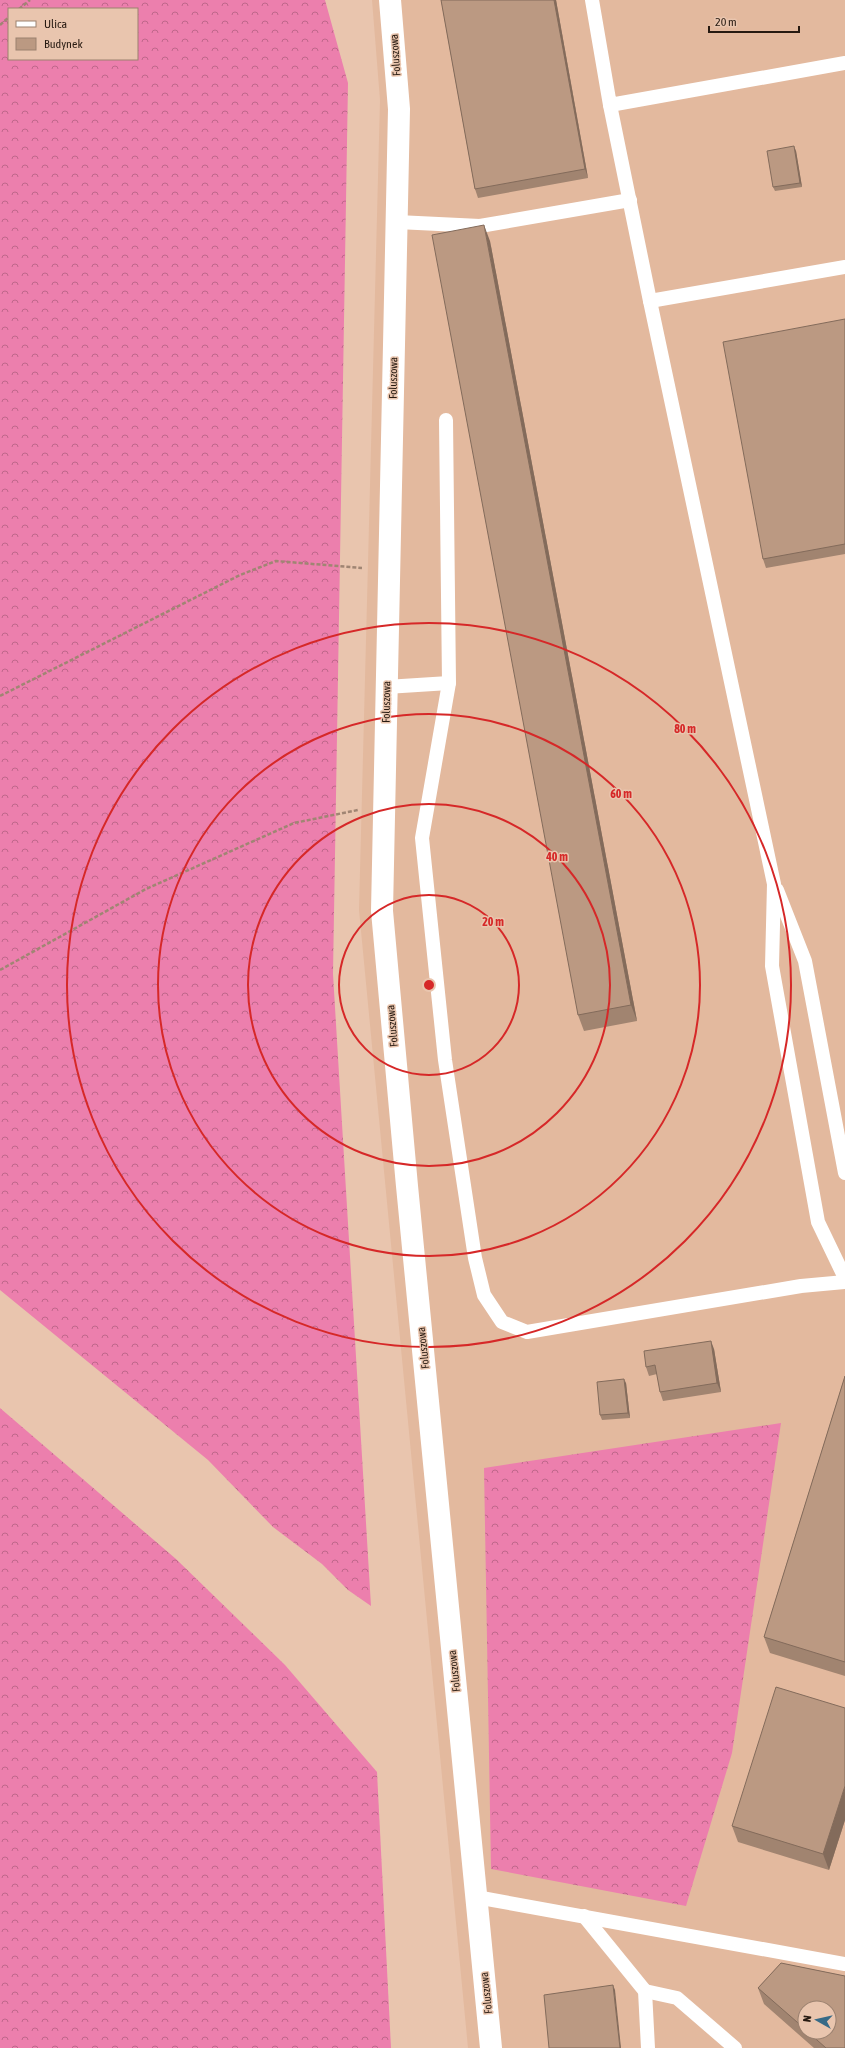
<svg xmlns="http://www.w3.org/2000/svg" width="845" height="2048" font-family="'Asap Condensed',sans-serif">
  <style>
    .built { fill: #e3b99e; fill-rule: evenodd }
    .forest { fill: url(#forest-crowns); fill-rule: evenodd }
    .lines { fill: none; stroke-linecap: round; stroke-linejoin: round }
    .path { stroke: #a08573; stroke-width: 2.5; stroke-dasharray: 4 2; stroke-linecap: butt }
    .lane { stroke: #fff; stroke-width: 14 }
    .street { stroke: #fff; stroke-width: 22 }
    .wall { fill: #a18470; fill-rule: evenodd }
    .shaded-wall { fill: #836b5b }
    .building { fill: #bb9982; stroke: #836b5b }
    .ring { fill: none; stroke: #d62828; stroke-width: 2 }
    .labels { text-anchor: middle; stroke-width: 3; stroke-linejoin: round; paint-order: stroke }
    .street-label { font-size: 11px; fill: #271a11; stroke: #e9c5ae }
    .centre { fill: #d62828; stroke: #e9c5ae; stroke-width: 2 }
    .ring-label { font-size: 12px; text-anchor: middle; font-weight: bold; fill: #d62828; stroke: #e9c5ae; stroke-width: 3; stroke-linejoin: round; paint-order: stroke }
  </style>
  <defs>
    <pattern id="forest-crowns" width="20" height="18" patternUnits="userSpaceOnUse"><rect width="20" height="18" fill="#ec7fad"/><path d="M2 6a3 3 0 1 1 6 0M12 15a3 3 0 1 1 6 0" fill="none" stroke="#bf678b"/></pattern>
  </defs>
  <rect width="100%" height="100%" fill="#e9c5ae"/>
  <path class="built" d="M372,0H845V2048H468L359,910L380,100ZM805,2008H829V2032H805Z"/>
  <g class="forest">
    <path d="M0,0H325L348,83L333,974L371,1606L348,1590L322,1564L273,1527L208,1460L0,1290ZM9,9H137V59H9Z"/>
    <polygon points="0,1408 176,1559 285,1665 377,1772 391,2048 0,2048"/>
    <polygon points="781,1423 732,1753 686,1906 491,1869 484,1468"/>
  </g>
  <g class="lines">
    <g class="path">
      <polyline points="19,9 30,0"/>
      <polyline points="0,25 9,17"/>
      <polyline points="0,696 240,575 276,561 362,568"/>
      <polyline points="0,970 146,889 294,823 358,810"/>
    </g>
    <g class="lane">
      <polyline points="592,0 610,105 845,63"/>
      <polyline points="610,105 650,301"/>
      <polyline points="397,222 480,226 630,200"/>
      <polyline points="845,267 650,301 774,884 772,966 818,1222 845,1278"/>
      <polyline points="446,420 449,683 422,838 445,1060 475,1258 484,1295 502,1322 527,1332 801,1286 845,1282"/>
      <polyline points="386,687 449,683"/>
      <polyline points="777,890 805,961 845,1173"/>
      <polyline points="476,1897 845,1964"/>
      <polyline points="584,1916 645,1991 648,2048"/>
      <polyline points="645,1991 677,1998 735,2048"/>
    </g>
    <polyline class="street" points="390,0 399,109 382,911 407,1186 491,2048"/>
  </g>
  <g class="wall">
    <polygon points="441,0 556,0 588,178 478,198 475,189"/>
    <polygon points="796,151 802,187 775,191 773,187"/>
    <polygon points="490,241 637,1021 584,1031 578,1015"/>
    <polygon points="845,319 845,554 766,568 763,559"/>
    <polygon points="714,1349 721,1392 663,1401 660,1392 657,1374 649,1376 646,1367"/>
    <polygon points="845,1376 845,1676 770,1653 764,1637"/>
    <polygon points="626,1383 630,1418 602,1420 600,1415"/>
    <polygon points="845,1708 845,1820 829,1870 738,1842 732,1826"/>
    <path d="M781,1963L845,1976V2048H814L764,2004L758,1988ZM805,2008H829V2032H805Z"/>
  </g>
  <g class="shaded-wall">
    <polygon points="554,0 556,0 588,178 585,169"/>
    <polygon points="794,146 796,151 802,187 800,183"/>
    <polygon points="484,225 490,241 637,1021 631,1005"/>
    <polygon points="711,1341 714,1349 721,1392 717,1383"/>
    <polygon points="624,1379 626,1383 630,1418 628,1413"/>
    <polygon points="845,1786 845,1820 829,1870 823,1854"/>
    <polygon points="613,1985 615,1990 621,2048 620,2048"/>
  </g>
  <g class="building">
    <polygon points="441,0 554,0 585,169 475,189"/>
    <polygon points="794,146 800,183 773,187 767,151"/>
    <polygon points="484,225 631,1005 578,1015 432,235"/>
    <polygon points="845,319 845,544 763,559 723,342"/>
    <polygon points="711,1341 717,1383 660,1392 655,1365 646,1367 644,1351"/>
    <polygon points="845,1376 845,1662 764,1637"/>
    <polygon points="624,1379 628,1413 600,1415 597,1382"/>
    <polygon points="776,1687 845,1708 845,1786 823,1854 732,1826"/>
    <polygon points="781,1963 845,1976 845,2048 826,2048 808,2032 829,2032 829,2008 805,2008 805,2029 758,1988"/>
    <polygon points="613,1985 620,2048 549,2048 544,1995"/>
  </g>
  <g class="ring">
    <circle cx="429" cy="985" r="90"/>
    <circle cx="429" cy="985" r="181"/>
    <circle cx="429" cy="985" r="271"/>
    <circle cx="429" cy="985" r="362"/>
  </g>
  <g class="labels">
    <g class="street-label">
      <text transform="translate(395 55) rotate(-94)" y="4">Foluszowa</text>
      <text transform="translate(393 378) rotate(-89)" y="4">Foluszowa</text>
      <text transform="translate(386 702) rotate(-89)" y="4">Foluszowa</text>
      <text transform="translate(392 1026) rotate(-95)" y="4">Foluszowa</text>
      <text transform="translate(423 1348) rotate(-96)" y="4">Foluszowa</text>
      <text transform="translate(454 1671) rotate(-96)" y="4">Foluszowa</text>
      <text transform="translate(486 1993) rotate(-96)" y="4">Foluszowa</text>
    </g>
  </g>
  <circle cx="429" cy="985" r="6" class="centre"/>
  <g class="ring-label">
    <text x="685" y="733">80 m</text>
    <text x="621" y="798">60 m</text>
    <text x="557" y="861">40 m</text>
    <text x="493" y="926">20 m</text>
  </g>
  <rect x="8" y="8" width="130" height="52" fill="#e9c5ae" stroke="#9b816f"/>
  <rect x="16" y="21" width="20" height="6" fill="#ffffff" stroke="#9b816f"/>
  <text x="44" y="28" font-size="12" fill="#271a11">Ulica</text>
  <rect x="16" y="38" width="20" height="12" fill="#bb9982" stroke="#9b816f"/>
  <text x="44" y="48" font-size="12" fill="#271a11">Budynek</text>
  <g transform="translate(817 2020) rotate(278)"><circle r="19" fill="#e9c5ae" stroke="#9b816f"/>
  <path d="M0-3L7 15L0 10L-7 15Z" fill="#366a87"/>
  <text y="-6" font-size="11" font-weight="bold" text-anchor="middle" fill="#271a11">N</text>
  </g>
  <path d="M709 26v6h90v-6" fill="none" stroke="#271a11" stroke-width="2"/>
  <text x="715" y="26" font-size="12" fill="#271a11" stroke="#e9c5ae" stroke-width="3" paint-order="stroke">20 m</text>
</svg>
